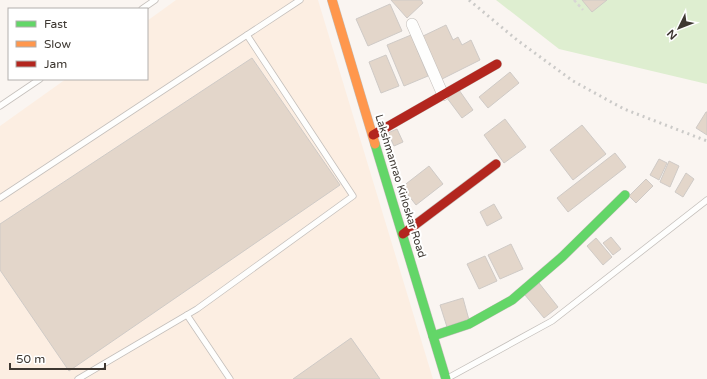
<svg xmlns="http://www.w3.org/2000/svg" width="707" height="379" font-family="'Varela Round',sans-serif">
  <style>
    .built { fill: #fceee2 }
    .green { fill: #deeed0 }
    .building { fill: #e3d6ca; stroke: #cfcac6 }
    .lines { fill: none; stroke-linecap: round; stroke-linejoin: round }
    .lane-casing { stroke: #c4bfbb; stroke-width: 7 }
    .street-casing { stroke: #c4bfbb; stroke-width: 12 }
    .fast-casing { stroke: #c4bfbb; stroke-width: 10 }
    .slow-casing { stroke: #c4bfbb; stroke-width: 10 }
    .jam-casing { stroke: #c4bfbb; stroke-width: 10 }
    .path { stroke: #d8d6d4; stroke-width: 2.5; stroke-dasharray: 3 3; stroke-linecap: butt }
    .lane { stroke: #fefefd; stroke-width: 5.5 }
    .street { stroke: #fefefd; stroke-width: 11 }
    .fast { stroke: #63d668; stroke-width: 9 }
    .slow { stroke: #ff974d; stroke-width: 9 }
    .jam { stroke: #b3261e; stroke-width: 9 }
    .rail { stroke: #cbcac8; stroke-width: 3; stroke-dasharray: 2 4; stroke-linecap: butt }
    .labels { text-anchor: middle; stroke-width: 4; stroke-linejoin: round; paint-order: stroke }
    .street-label { font-size: 11px; fill: #3e3832; stroke: #fff }
  </style>
  <rect width="100%" height="100%" fill="#faf5f1"/>
  <polygon class="built" points="176,0 318,0 433,379 0,379 0,126 66,79 147,79 147,21"/>
  <polygon class="green" points="496,0 707,0 707,84 559,49"/>
  <g class="building">
    <polygon points="391,0 421,0 423,3 407,18"/>
    <polygon points="582,0 607,0 592,12"/>
    <polygon points="390,4 402,31 368,46 356,19"/>
    <polygon points="446,25 453,40 458,37 462,45 471,40 480,60 442,79 421,37"/>
    <polygon points="411,35 428,76 404,86 387,45"/>
    <polygon points="386,55 399,86 381,93 369,62"/>
    <polygon points="252,58 340,185 69,371 0,270 0,224"/>
    <polygon points="510,72 519,83 488,108 479,97"/>
    <polygon points="459,90 473,110 462,118 447,98"/>
    <polygon points="706,112 707,112 707,135 696,128"/>
    <polygon points="505,119 526,147 504,163 484,135"/>
    <polygon points="582,125 606,154 573,180 550,150"/>
    <polygon points="397,129 403,142 394,146 388,133"/>
    <polygon points="615,153 626,167 568,212 557,198"/>
    <polygon points="659,159 667,163 659,180 650,175"/>
    <polygon points="669,161 679,166 670,187 660,182"/>
    <polygon points="429,166 443,184 416,205 402,187"/>
    <polygon points="686,173 694,179 683,197 675,192"/>
    <polygon points="646,179 653,186 636,203 629,196"/>
    <polygon points="494,204 502,218 487,226 480,212"/>
    <polygon points="611,237 621,249 613,255 603,243"/>
    <polygon points="596,238 612,257 603,265 587,246"/>
    <polygon points="511,244 523,269 500,279 488,255"/>
    <polygon points="485,256 497,281 479,289 467,264"/>
    <polygon points="539,283 558,307 544,318 525,295"/>
    <polygon points="463,298 469,320 447,327 440,305"/>
    <polygon points="351,338 380,379 293,379"/>
  </g>
  <g class="lines">
    <defs>
      <g id="lane">
        <polyline points="142,9 155,0"/>
        <polyline points="0,106 40,79"/>
        <polyline points="0,198 300,0"/>
        <polyline points="187,315 230,379"/>
        <polyline points="448,378 552,321 707,200"/>
        <polyline points="78,379 197,309 353,196 247,35"/>
      </g>
      <polyline id="street" points="412,24 443,95"/>
      <g id="fast">
        <polyline points="375,144 446,379"/>
        <polyline points="433,336 469,324 512,300 562,257 625,195"/>
      </g>
      <polyline id="slow" points="332,0 375,144"/>
      <g id="jam">
        <polyline points="373,135 497,64"/>
        <polyline points="403,234 496,164"/>
      </g>
    </defs>
    <use href="#lane" class="lane-casing"/>
    <use href="#street" class="street-casing"/>
    <use href="#fast" class="fast-casing"/>
    <use href="#slow" class="slow-casing"/>
    <use href="#jam" class="jam-casing"/>
    <polyline class="path" points="574,0 583,10"/>
    <use href="#lane" class="lane"/>
    <use href="#street" class="street"/>
    <use href="#fast" class="fast"/>
    <use href="#slow" class="slow"/>
    <use href="#jam" class="jam"/>
    <polyline class="rail" points="469,0 517,40 573,81 624,109 707,141"/>
  </g>
  <g class="labels">
    <g class="street-label">
      <text transform="translate(401 186) rotate(73)" y="4">Lakshmanrao Kirloskar Road</text>
    </g>
  </g>
  <rect x="8" y="8" width="140" height="72" fill="#ffffff" stroke="#b2afad"/>
  <rect x="16" y="21" width="20" height="6" fill="#63d668" stroke="#b2afad"/>
  <text x="44" y="28" font-size="12" fill="#3e3832">Fast</text>
  <rect x="16" y="41" width="20" height="6" fill="#ff974d" stroke="#b2afad"/>
  <text x="44" y="48" font-size="12" fill="#3e3832">Slow</text>
  <rect x="16" y="61" width="20" height="6" fill="#b3261e" stroke="#b2afad"/>
  <text x="44" y="68" font-size="12" fill="#3e3832">Jam</text>
  <g transform="translate(679 28) rotate(227)" stroke="#ffffff" stroke-width="3" paint-order="stroke">
  <path d="M0-3L7 15L0 10L-7 15Z" fill="#3e3832"/>
  <text y="-6" font-size="11" font-weight="bold" text-anchor="middle" fill="#3e3832">N</text>
  </g>
  <path d="M10 363v6h95v-6" fill="none" stroke="#3e3832" stroke-width="2"/>
  <text x="16" y="363" font-size="12" fill="#3e3832" stroke="#ffffff" stroke-width="3" paint-order="stroke">50 m</text>
</svg>
